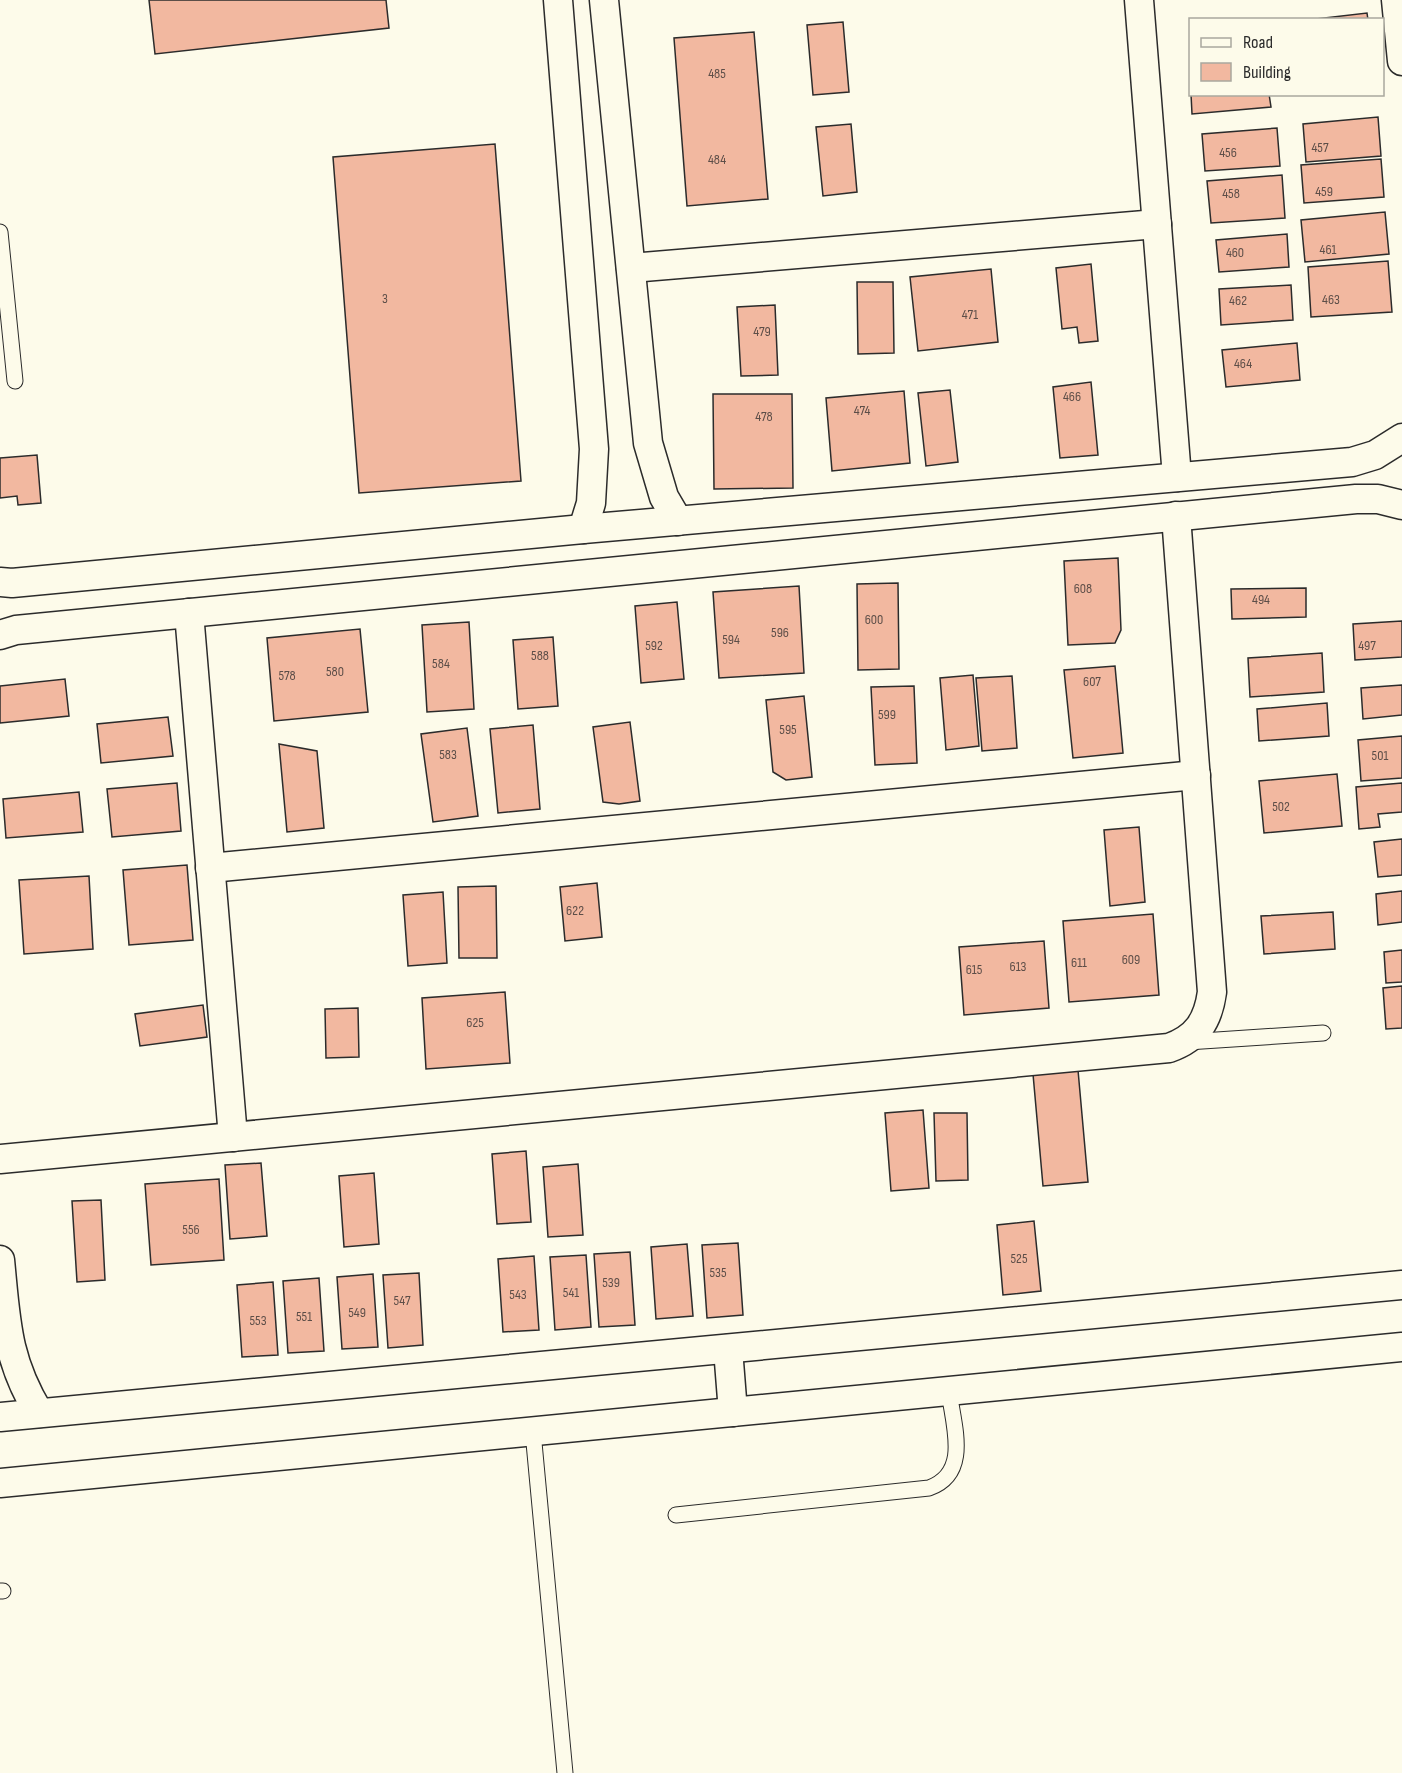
<svg xmlns="http://www.w3.org/2000/svg" width="1402" height="1773" font-family="'Sofia Sans Condensed',sans-serif">
  <style>
    .building { fill: #f2b8a0; stroke: #2b2b2b; stroke-width: 1.5 }
    .lines { fill: none; stroke-linecap: round; stroke-linejoin: round }
    .lane-casing { stroke: #2b2b2b; stroke-width: 17 }
    .street-casing { stroke: #2b2b2b; stroke-width: 31 }
    .lane { stroke: #fdfbea; stroke-width: 15 }
    .street { stroke: #fdfbea; stroke-width: 28 }
    .labels { text-anchor: middle; stroke-width: 4.5; stroke-linejoin: round; paint-order: stroke }
    .number-label { font-size: 14px; fill: #5d4e48 }
  </style>
  <rect width="100%" height="100%" fill="#fdfbea"/>
  <g class="building">
    <polygon points="149,0 386,0 389,28 155,54"/>
    <polygon points="1367,13 1368,20 1307,20"/>
    <polygon points="843,22 849,92 813,95 807,25"/>
    <polygon points="754,32 768,199 687,206 674,38"/>
    <polygon points="1191,94 1269,94 1271,107 1192,114"/>
    <polygon points="1378,117 1381,156 1306,162 1303,124"/>
    <polygon points="851,124 857,192 823,196 816,127"/>
    <polygon points="1277,128 1280,166 1205,171 1202,134"/>
    <polygon points="495,144 521,481 359,493 333,157"/>
    <polygon points="1381,159 1384,197 1304,203 1301,165"/>
    <polygon points="1282,175 1285,218 1211,223 1207,181"/>
    <polygon points="1385,212 1389,254 1305,262 1301,220"/>
    <polygon points="1287,234 1289,267 1219,272 1216,240"/>
    <polygon points="1388,261 1392,312 1311,317 1308,267"/>
    <polygon points="1091,264 1098,341 1079,343 1077,327 1062,329 1056,268"/>
    <polygon points="991,269 998,342 918,351 910,277"/>
    <polygon points="857,282 893,282 894,353 858,354"/>
    <polygon points="1291,285 1293,320 1221,325 1219,289"/>
    <polygon points="775,305 778,375 741,376 737,307"/>
    <polygon points="1297,343 1300,380 1226,387 1222,350"/>
    <polygon points="1091,382 1098,455 1060,458 1053,387"/>
    <polygon points="950,390 958,462 926,466 918,393"/>
    <polygon points="904,391 910,463 832,471 826,398"/>
    <polygon points="713,394 792,394 793,488 714,489"/>
    <polygon points="37,455 41,503 18,505 17,496 0,498 0,458"/>
    <polygon points="1118,558 1121,630 1115,643 1068,645 1064,561"/>
    <polygon points="898,583 899,669 858,670 857,584"/>
    <polygon points="799,586 804,673 719,678 713,592"/>
    <polygon points="1306,588 1306,617 1232,619 1231,589"/>
    <polygon points="677,602 684,679 641,683 635,606"/>
    <polygon points="1402,621 1402,657 1355,660 1353,624"/>
    <polygon points="469,622 474,709 427,712 422,625"/>
    <polygon points="360,629 368,712 274,721 267,638"/>
    <polygon points="553,637 558,706 518,709 513,640"/>
    <polygon points="1322,653 1324,692 1250,697 1248,658"/>
    <polygon points="1115,666 1123,753 1073,758 1064,670"/>
    <polygon points="973,675 979,746 946,750 940,678"/>
    <polygon points="1012,676 1017,748 982,751 976,678"/>
    <polygon points="65,679 69,716 0,723 0,686"/>
    <polygon points="1402,685 1402,715 1363,719 1361,688"/>
    <polygon points="914,686 917,763 875,765 871,687"/>
    <polygon points="804,696 812,777 786,780 773,772 766,700"/>
    <polygon points="1327,703 1329,736 1259,741 1257,709"/>
    <polygon points="168,717 173,756 101,763 97,724"/>
    <polygon points="630,722 640,801 619,804 603,802 593,727"/>
    <polygon points="533,725 540,809 498,813 490,729"/>
    <polygon points="467,728 478,816 433,822 421,734"/>
    <polygon points="1402,736 1402,778 1361,781 1358,740"/>
    <polygon points="279,744 317,751 324,828 287,832"/>
    <polygon points="1337,774 1342,826 1264,833 1259,781"/>
    <polygon points="177,783 181,831 112,837 107,789"/>
    <polygon points="1402,783 1402,812 1378,814 1380,827 1359,829 1356,787"/>
    <polygon points="79,792 83,832 6,838 3,799"/>
    <polygon points="1139,827 1145,902 1110,906 1104,830"/>
    <polygon points="1402,839 1402,875 1378,877 1374,842"/>
    <polygon points="187,865 193,940 129,945 123,870"/>
    <polygon points="89,876 93,949 24,954 19,880"/>
    <polygon points="597,883 602,937 565,941 560,887"/>
    <polygon points="496,886 497,958 459,958 458,887"/>
    <polygon points="1402,891 1402,922 1378,925 1376,894"/>
    <polygon points="443,892 447,963 408,966 403,895"/>
    <polygon points="1333,912 1335,949 1264,954 1261,916"/>
    <polygon points="1153,914 1159,995 1069,1002 1063,921"/>
    <polygon points="1044,941 1049,1008 964,1015 959,947"/>
    <polygon points="1402,950 1402,982 1386,983 1384,952"/>
    <polygon points="1402,986 1402,1028 1386,1029 1383,988"/>
    <polygon points="505,992 510,1063 426,1069 422,998"/>
    <polygon points="203,1005 207,1037 140,1046 135,1014"/>
    <polygon points="358,1008 359,1057 326,1058 325,1009"/>
    <polygon points="1078,1070 1088,1182 1043,1186 1033,1074"/>
    <polygon points="923,1110 929,1188 891,1191 885,1113"/>
    <polygon points="934,1113 967,1113 968,1180 936,1181"/>
    <polygon points="526,1151 531,1222 497,1224 492,1154"/>
    <polygon points="261,1163 267,1236 230,1239 225,1165"/>
    <polygon points="578,1164 583,1235 548,1237 543,1167"/>
    <polygon points="374,1173 379,1244 344,1247 339,1176"/>
    <polygon points="219,1179 224,1260 151,1265 145,1184"/>
    <polygon points="101,1200 105,1280 77,1282 72,1201"/>
    <polygon points="1034,1221 1041,1291 1003,1295 997,1225"/>
    <polygon points="738,1243 743,1315 707,1318 702,1245"/>
    <polygon points="687,1244 693,1316 656,1319 651,1247"/>
    <polygon points="630,1252 635,1325 599,1327 594,1254"/>
    <polygon points="586,1255 591,1327 555,1330 550,1257"/>
    <polygon points="534,1256 539,1330 503,1332 498,1259"/>
    <polygon points="419,1273 423,1345 388,1348 383,1275"/>
    <polygon points="373,1274 378,1347 342,1349 337,1277"/>
    <polygon points="319,1278 324,1351 288,1353 283,1281"/>
    <polygon points="273,1282 278,1355 242,1357 237,1285"/>
  </g>
  <g class="lines">
    <defs>
      <g id="lane">
        <polyline points="0,232 15,381"/>
        <polyline points="1187,1042 1323,1033"/>
        <polyline points="533,1432 565,1773"/>
        <path d="M676,1515L929,1488C971,1473 953,1425 949,1391"/>
        <polyline points="0,1591 3,1591"/>
      </g>
      <g id="street">
        <polyline points="558,0 594,449 591,503 583,529"/>
        <polyline points="604,0 648,443 664,497 678,521"/>
        <polyline points="1139,0 1177,477"/>
        <polyline points="1396,0 1402,61"/>
        <polyline points="631,268 1157,224"/>
        <polyline points="0,582 12,583 583,529 1352,462 1375,455 1402,438"/>
        <polyline points="189,613 233,1137"/>
        <polyline points="0,635 16,630 1356,499 1378,499 1402,505"/>
        <polyline points="210,868 1196,775"/>
        <path d="M0,1159L1169,1048C1197,1038 1208,1021 1212,992L1176,516"/>
        <path d="M0,1260C6,1320 6,1359 39,1413"/>
        <polyline points="728,1349 733,1412"/>
        <polyline points="0,1417 1402,1285"/>
        <polyline points="0,1483 1402,1347"/>
      </g>
    </defs>
    <use href="#lane" class="lane-casing"/>
    <use href="#street" class="street-casing"/>
    <use href="#lane" class="lane"/>
    <use href="#street" class="street"/>
  </g>
  <g class="labels">
    <g class="number-label">
      <text x="717" y="78">485</text>
      <text x="1320" y="152">457</text>
      <text x="1228" y="157">456</text>
      <text x="717" y="164">484</text>
      <text x="1324" y="196">459</text>
      <text x="1231" y="198">458</text>
      <text x="1328" y="254">461</text>
      <text x="1235" y="257">460</text>
      <text x="385" y="303">3</text>
      <text x="1331" y="304">463</text>
      <text x="1238" y="305">462</text>
      <text x="970" y="319">471</text>
      <text x="762" y="336">479</text>
      <text x="1243" y="368">464</text>
      <text x="1072" y="401">466</text>
      <text x="862" y="415">474</text>
      <text x="764" y="421">478</text>
      <text x="1083" y="593">608</text>
      <text x="1261" y="604">494</text>
      <text x="874" y="624">600</text>
      <text x="780" y="637">596</text>
      <text x="731" y="644">594</text>
      <text x="654" y="650">592</text>
      <text x="1367" y="650">497</text>
      <text x="540" y="660">588</text>
      <text x="441" y="668">584</text>
      <text x="335" y="676">580</text>
      <text x="287" y="680">578</text>
      <text x="1092" y="686">607</text>
      <text x="887" y="719">599</text>
      <text x="788" y="734">595</text>
      <text x="448" y="759">583</text>
      <text x="1380" y="760">501</text>
      <text x="1281" y="811">502</text>
      <text x="575" y="915">622</text>
      <text x="1131" y="964">609</text>
      <text x="1079" y="967">611</text>
      <text x="1018" y="971">613</text>
      <text x="974" y="974">615</text>
      <text x="475" y="1027">625</text>
      <text x="191" y="1234">556</text>
      <text x="1019" y="1263">525</text>
      <text x="718" y="1277">535</text>
      <text x="611" y="1287">539</text>
      <text x="571" y="1297">541</text>
      <text x="518" y="1299">543</text>
      <text x="402" y="1305">547</text>
      <text x="357" y="1317">549</text>
      <text x="304" y="1321">551</text>
      <text x="258" y="1325">553</text>
    </g>
  </g>
  <rect x="1189" y="18" width="195" height="78" fill="#fdfbea" stroke="#a9a89e" stroke-width="1.5"/>
  <rect x="1201" y="38" width="30" height="9" fill="#fdfbea" stroke="#a9a89e" stroke-width="1.5"/>
  <text x="1243" y="48" font-size="18" fill="#2b2b2b">Road</text>
  <rect x="1201" y="63" width="30" height="18" fill="#f2b8a0" stroke="#a9a89e" stroke-width="1.5"/>
  <text x="1243" y="78" font-size="18" fill="#2b2b2b">Building</text>
</svg>
